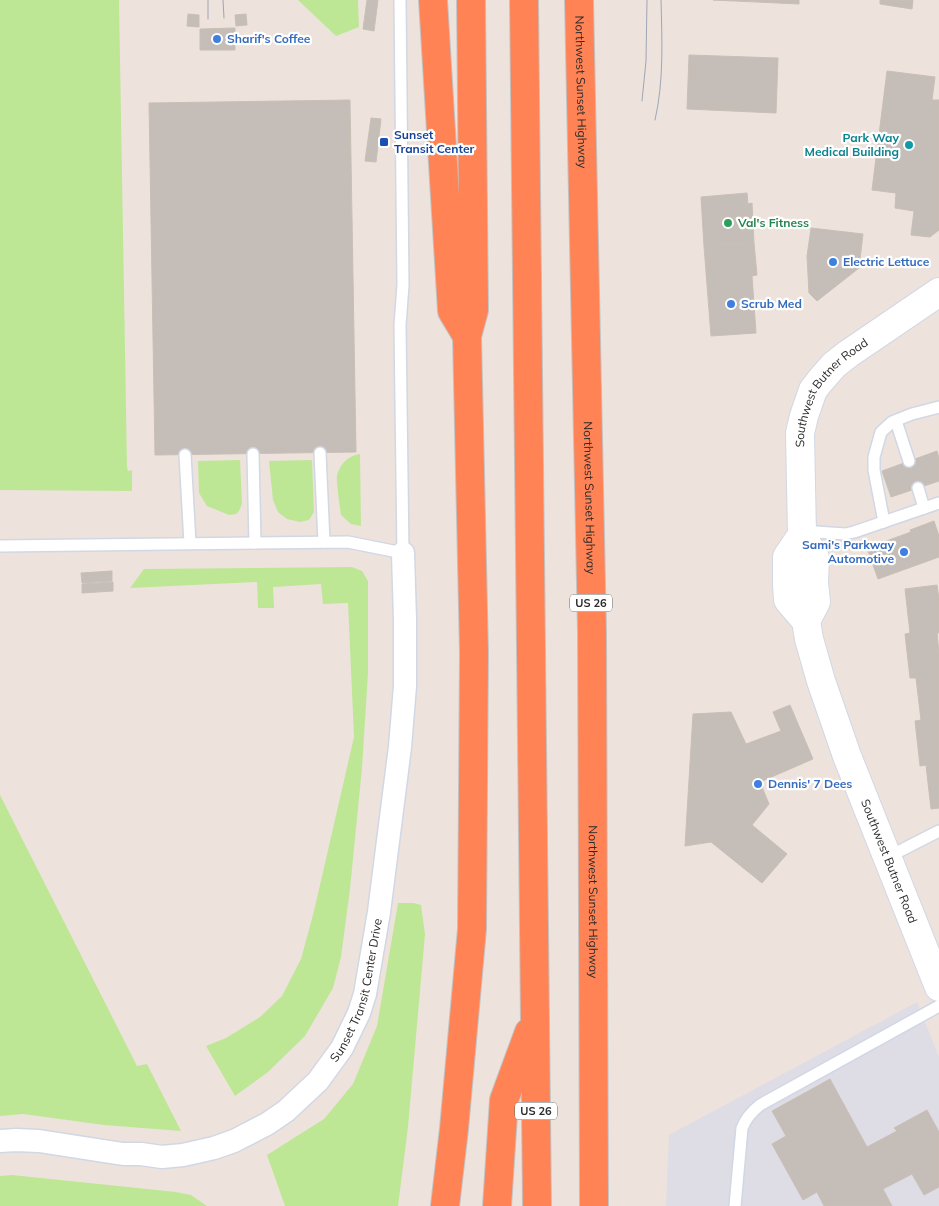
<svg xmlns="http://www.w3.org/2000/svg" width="939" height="1206" font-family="Mulish,sans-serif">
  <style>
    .industrial { fill: #dedce5 }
    .green { fill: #bee795 }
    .building { fill: #c5bdb8; stroke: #c9bfb5 }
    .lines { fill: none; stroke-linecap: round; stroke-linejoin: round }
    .lane-casing { stroke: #d1d7e4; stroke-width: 14 }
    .street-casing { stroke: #d1d7e4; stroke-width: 25 }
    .secondary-casing { stroke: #d1d7e4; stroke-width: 30 }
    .highway-casing { stroke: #c3c3c3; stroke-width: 30 }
    .lane { stroke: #fff; stroke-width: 11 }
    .street { stroke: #fff; stroke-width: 22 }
    .secondary { stroke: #fff; stroke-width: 28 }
    .highway { stroke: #ff8355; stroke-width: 28 }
    .tram { stroke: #9ea5b6; stroke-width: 1 }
    .shop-dot { fill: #3f7fe0; stroke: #fff; stroke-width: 2 }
    .transit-dot { fill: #1a4fb4; stroke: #fff; stroke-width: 2 }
    .culture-dot { fill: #0f9aa8; stroke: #fff; stroke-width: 2 }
    .leisure-dot { fill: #2e9e5b; stroke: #fff; stroke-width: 2 }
    .labels { text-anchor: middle; stroke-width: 4.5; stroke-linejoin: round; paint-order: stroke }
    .shield { fill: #fff; stroke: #6a6a6a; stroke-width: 1 }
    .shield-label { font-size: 11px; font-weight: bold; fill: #2a2a2a }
    .shop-label { font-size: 12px; font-weight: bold; fill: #366cbe; stroke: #fff; text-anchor: start }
    .street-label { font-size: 12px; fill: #2a2a2a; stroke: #fff }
    .transit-label { font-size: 12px; font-weight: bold; fill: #164399; stroke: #fff; text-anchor: start }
    .culture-label { font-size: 12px; font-weight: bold; fill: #0d838f; stroke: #fff; text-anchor: end }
    .leisure-label { font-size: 12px; font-weight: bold; fill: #27864d; stroke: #fff; text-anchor: start }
  </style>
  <rect width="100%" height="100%" fill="#ede3dc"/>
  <polygon class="industrial" points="917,1002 939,1057 939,1206 666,1206 669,1135"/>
  <g class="green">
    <polygon points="0,0 119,0 127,467 128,471 132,470 132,491 0,490"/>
    <polygon points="298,0 358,0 359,27 336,36"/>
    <path d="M360,454L361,526L351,524L341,515C340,507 336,481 337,475C340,464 349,455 360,454Z"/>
    <polygon points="240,460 242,504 239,511 236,514 229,515 207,506 199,493 198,461"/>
    <polygon points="312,460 314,512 309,520 300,522 287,519 278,512 273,500 269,461"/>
    <polygon points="352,567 362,571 368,581 368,673 362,768 350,889 341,957 333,988 305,1036 268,1072 235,1096 206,1046 226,1038 260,1017 282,996 301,959 314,911 354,737 348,603 323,604 321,584 273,587 274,608 258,608 257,582 130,588 144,569"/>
    <polygon points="0,795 137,1066 147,1064 181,1131 104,1125 23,1114 0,1116"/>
    <polygon points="398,903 414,903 421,905 425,934 408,1127 398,1206 285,1206 267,1155 324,1119 353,1084 377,1026"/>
    <polygon points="12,1175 176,1192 191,1195 207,1206 0,1206 0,1176"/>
  </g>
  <g class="building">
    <polygon points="367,0 378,0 374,31 363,29"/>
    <polygon points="713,0 799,0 799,4"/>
    <polygon points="880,0 913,0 912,9 880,4"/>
    <polygon points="188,14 199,15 199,27 187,26"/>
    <polygon points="246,14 247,25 236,26 235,15"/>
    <polygon points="235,28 235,50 200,50 200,29"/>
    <polygon points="689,55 778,58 776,113 687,109"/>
    <polygon points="887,71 935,77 932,100 939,100 939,230 930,237 911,235 914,211 895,208 896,193 872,190"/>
    <polygon points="350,100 356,452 155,455 149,103"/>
    <polygon points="371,118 381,119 376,162 365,161"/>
    <polygon points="747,193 748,204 752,203 754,243 704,246 701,197"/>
    <polygon points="811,228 863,234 859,268 817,301 809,293 807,256"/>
    <polygon points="754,243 757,275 752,276 756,333 711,336 704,246"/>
    <polygon points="937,451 939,458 939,481 891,497 882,471"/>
    <polygon points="934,521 939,536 939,557 878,579 867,548 911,532 910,530"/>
    <polygon points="112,571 112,581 82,583 81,573"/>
    <polygon points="113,582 113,591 82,593 82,584"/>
    <polygon points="937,585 939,599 939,633 937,633 939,654 939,808 931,809 926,765 920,766 915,721 921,720 916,678 910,678 905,634 910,633 905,589"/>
    <polygon points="790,705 813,759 760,782 769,804 752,825 787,854 762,883 711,842 685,846 693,714 731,712 746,744 781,731 773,712"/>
    <polygon points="830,1079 867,1147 897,1131 894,1128 927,1110 939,1132 939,1187 924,1195 912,1174 883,1189 892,1206 824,1206 817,1192 803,1200 772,1144 786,1136 772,1111"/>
  </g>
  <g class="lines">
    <defs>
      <g id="lane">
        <polyline points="896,421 909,461"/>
        <polyline points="320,453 324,542"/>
        <polyline points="253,454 255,543"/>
        <polyline points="185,455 190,543"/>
        <polyline points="918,488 924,508"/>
        <polyline points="884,522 874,470 874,457 881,432 892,422 912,414 939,407"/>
        <polyline points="802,531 845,534 854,532 939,503"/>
        <polyline points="0,546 348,542 403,553 400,325 403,285 400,0"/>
        <polyline points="888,857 939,831"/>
        <path d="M735,1206L742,1128C746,1118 751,1112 760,1105L939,1006"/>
      </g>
      <g id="street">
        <path id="s1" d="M0,1141L16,1140L39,1141L97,1150L123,1154H141L162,1157L183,1155L214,1148L234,1141L267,1124L286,1111L318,1081L342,1048L359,1013L365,994L379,912L400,747L405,686V620L403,553"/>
      </g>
      <g id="secondary">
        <path id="s2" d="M802,535L787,557V585L788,600L806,621L809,639L821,681L847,756L939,987"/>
        <path id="s3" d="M806,621L816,602L814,583L815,558L802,535L800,433L804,416L813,390L820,381L834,365L848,354L939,292"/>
      </g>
      <g id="highway">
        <polyline points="433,0 452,311 467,336"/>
        <polyline points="524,0 537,1206"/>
        <path id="s4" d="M579,0L592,632L594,1206"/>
        <polyline points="445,1206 454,1129 472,929 474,653 467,336 474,310 471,0"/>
        <polyline points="497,1206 504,1100 529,1032"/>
      </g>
    </defs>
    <use href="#lane" class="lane-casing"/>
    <use href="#street" class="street-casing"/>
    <use href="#secondary" class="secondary-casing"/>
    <use href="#highway" class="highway-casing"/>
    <use href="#lane" class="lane"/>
    <use href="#street" class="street"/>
    <use href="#secondary" class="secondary"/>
    <use href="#highway" class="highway"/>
    <g class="tram">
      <polyline points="208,0 208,19"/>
      <polyline points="223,0 224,18"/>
      <polyline points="642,101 646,61 647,0"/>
      <path d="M655,120C664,81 662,40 661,0"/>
    </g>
  </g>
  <g class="shop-dot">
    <circle cx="217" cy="39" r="5"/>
    <circle cx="833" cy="262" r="5"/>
    <circle cx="731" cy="304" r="5"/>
    <circle cx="904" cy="552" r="5"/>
    <circle cx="758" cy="784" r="5"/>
  </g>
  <rect class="transit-dot" x="379" y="137" width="10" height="10" rx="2.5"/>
  <circle class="culture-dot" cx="909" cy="145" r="5"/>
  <circle class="leisure-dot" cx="728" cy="223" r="5"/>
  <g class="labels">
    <g class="shield">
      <rect x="570" y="594.5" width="42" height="17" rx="4"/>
      <rect x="515" y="1102.5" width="42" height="17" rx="4"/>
    </g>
    <g class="shield-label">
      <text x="591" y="607">US 26</text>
      <text x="536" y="1115">US 26</text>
    </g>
    <g class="shop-label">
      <text x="227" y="43">Sharif's Coffee</text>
      <text x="843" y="266">Electric Lettuce</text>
      <text x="741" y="308">Scrub Med</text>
      <text x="894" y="549" text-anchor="end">Sami's Parkway<tspan x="894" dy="14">Automotive</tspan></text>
      <text x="768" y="788">Dennis' 7 Dees</text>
    </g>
    <g class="street-label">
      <text dy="4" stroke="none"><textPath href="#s4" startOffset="92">Northwest Sunset Highway</textPath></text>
      <text dy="4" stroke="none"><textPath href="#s3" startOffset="246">Southwest Butner Road</textPath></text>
      <text dy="4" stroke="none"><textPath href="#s4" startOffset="498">Northwest Sunset Highway</textPath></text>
      <text dy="4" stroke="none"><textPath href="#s2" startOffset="352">Southwest Butner Road</textPath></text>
      <text dy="4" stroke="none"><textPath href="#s4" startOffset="902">Northwest Sunset Highway</textPath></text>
      <text dy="4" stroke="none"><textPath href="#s1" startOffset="442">Sunset Transit Center Drive</textPath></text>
    </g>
    <g class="transit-label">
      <text x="394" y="139">Sunset<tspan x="394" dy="14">Transit Center</tspan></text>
    </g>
    <g class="culture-label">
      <text x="899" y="142">Park Way<tspan x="899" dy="14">Medical Building</tspan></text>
    </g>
    <g class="leisure-label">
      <text x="738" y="227">Val's Fitness</text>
    </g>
  </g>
</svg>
